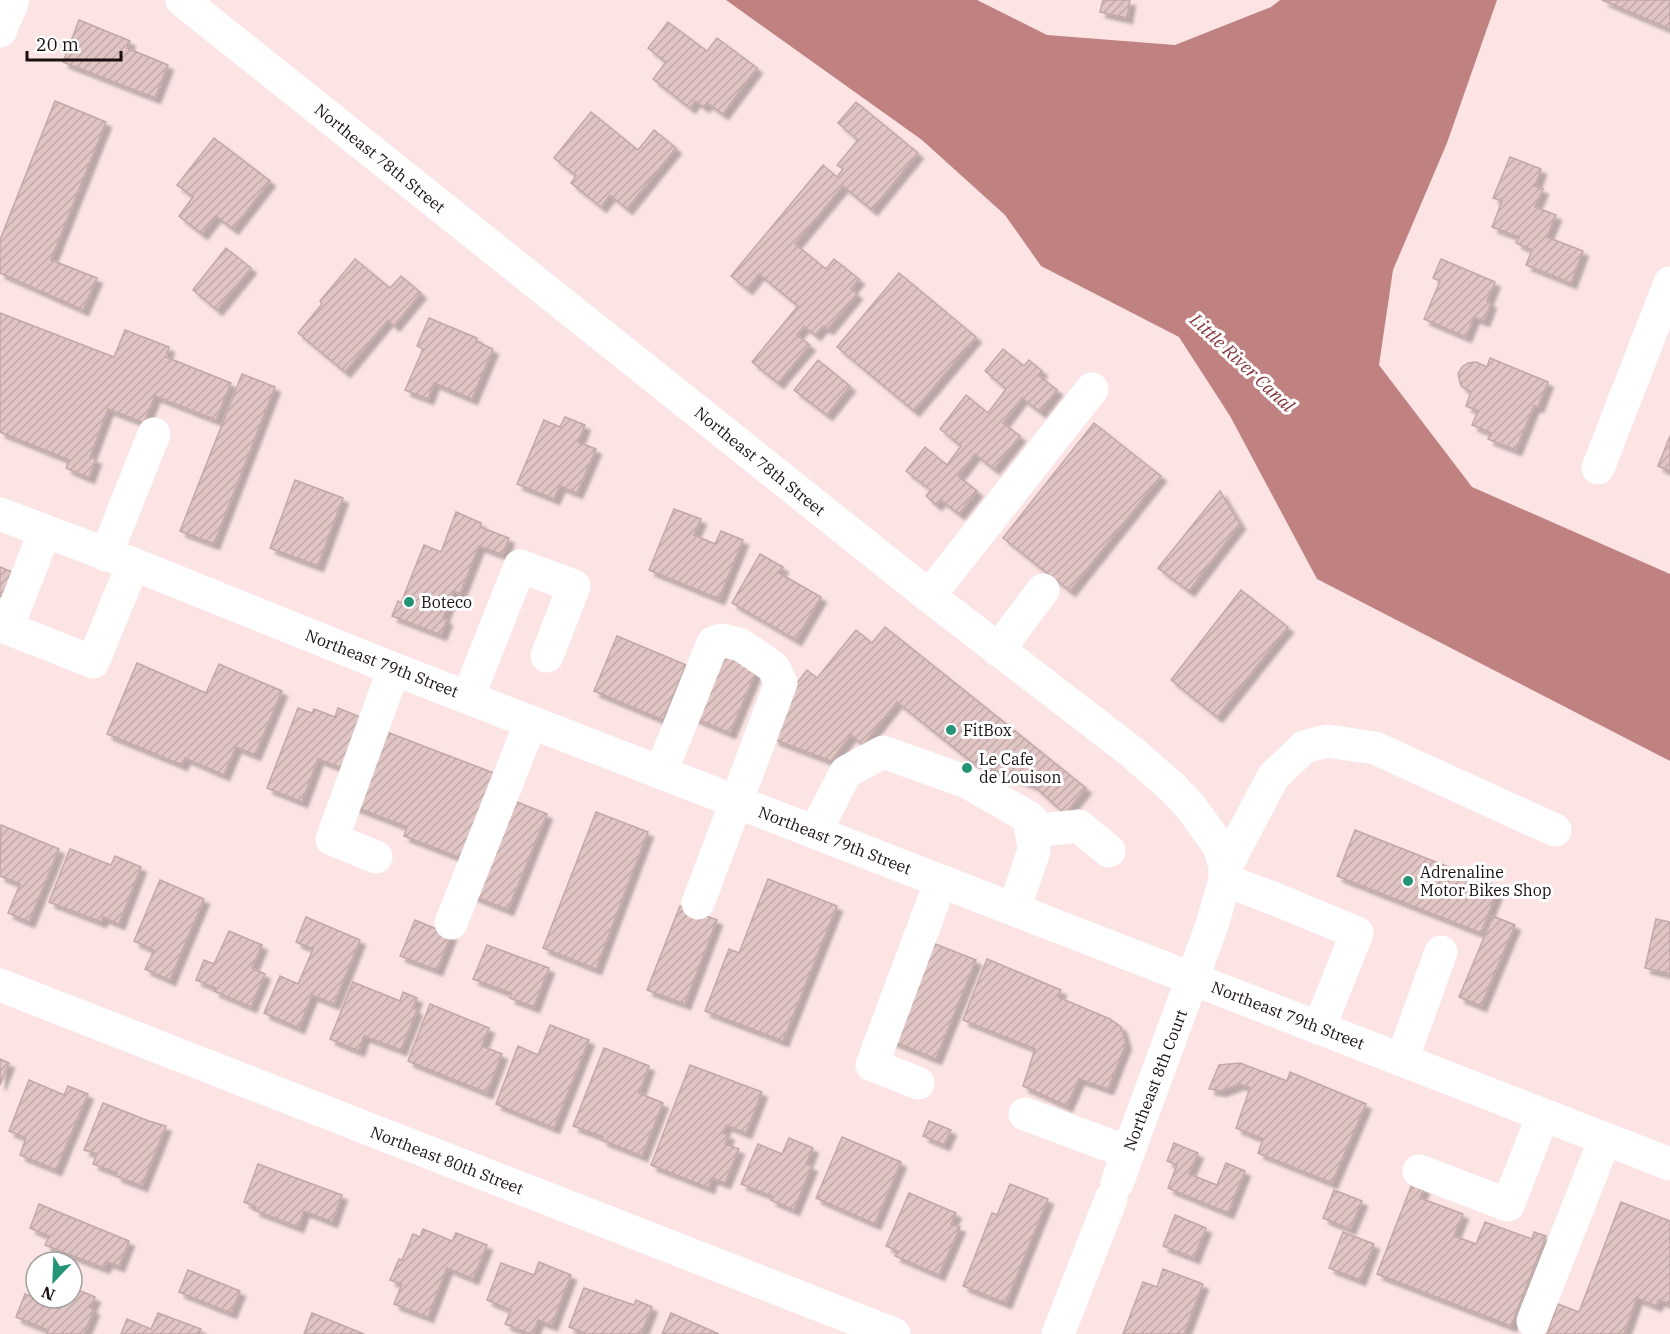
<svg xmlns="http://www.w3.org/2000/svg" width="1670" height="1334" font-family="'IBM Plex Serif',serif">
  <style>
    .water { fill: #bf8281 }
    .building { fill: url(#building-hatch); stroke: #c3a8a7; stroke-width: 1.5; filter: url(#shadow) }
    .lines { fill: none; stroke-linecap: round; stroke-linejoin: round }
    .minor { stroke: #fff; stroke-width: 33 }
    .major { stroke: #fff; stroke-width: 33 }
    .poi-dot { fill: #239475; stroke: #fff; stroke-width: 2 }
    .labels { text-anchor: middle; stroke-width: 6; stroke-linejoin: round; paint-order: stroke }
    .street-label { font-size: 16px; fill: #1a1010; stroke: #fff }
    .poi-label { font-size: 16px; fill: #1a1010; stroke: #fff; text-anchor: start }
    .water-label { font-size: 18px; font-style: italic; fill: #833639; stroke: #fff }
  </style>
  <defs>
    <pattern id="building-hatch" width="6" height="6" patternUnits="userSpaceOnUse" patternTransform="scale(1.5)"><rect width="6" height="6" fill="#e1c5c4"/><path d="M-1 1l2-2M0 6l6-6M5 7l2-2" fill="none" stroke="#c0a8a7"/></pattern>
    <filter id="shadow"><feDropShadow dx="5.5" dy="5.5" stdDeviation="1.5" flood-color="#0004"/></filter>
  </defs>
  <rect width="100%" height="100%" fill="#fce4e4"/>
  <polygon class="water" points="726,0 977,0 1047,35 1175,45 1271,7 1280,0 1497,0 1447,143 1393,270 1379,365 1472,487 1670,574 1670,761 1317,579 1230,416 1179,337 1041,266 1005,215 922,140"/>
  <g class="building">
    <polygon points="1103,0 1130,0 1127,18 1100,12"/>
    <polygon points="1602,0 1670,0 1670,29"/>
    <polygon points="79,20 130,41 127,48 168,65 155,98 63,62"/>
    <polygon points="668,22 707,51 717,38 757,68 723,114 707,103 704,107 695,101 690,108 653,79 666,62 648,48"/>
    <polygon points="55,101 106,122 51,260 97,278 83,310 0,273 0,240"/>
    <polygon points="856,102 918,153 872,210 843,186 795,244 826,269 834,259 859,279 851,289 857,294 828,329 823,326 815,335 804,326 797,335 810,345 778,383 752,362 798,306 759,274 747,289 731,276 823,165 837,177 843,169 837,165 858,140 838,123"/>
    <polygon points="591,112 638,150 654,130 676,148 627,209 610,195 601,207 571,183 576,176 554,158"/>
    <polygon points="214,138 270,181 233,229 216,216 202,234 179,216 193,197 177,185"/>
    <polygon points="1510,157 1541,169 1535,186 1543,189 1535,207 1556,215 1547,237 1583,251 1571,283 1526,265 1532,250 1516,243 1519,237 1492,227 1502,201 1493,198"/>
    <polygon points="226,248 251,268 217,310 193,290"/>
    <polygon points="355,259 390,288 401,276 421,293 394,326 388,320 345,372 298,333 322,304 320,301"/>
    <polygon points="1441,259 1495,282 1487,301 1491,303 1484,321 1474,317 1466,337 1424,319 1440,281 1433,278"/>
    <polygon points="899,273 976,337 914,411 837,347"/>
    <polygon points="0,313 114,357 125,330 169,347 166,357 231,383 216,420 155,396 144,423 108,409 90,457 96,459 89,478 66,468 69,460 0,432"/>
    <polygon points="429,318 477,338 476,341 493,349 472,399 434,383 428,399 405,390 423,349 417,346"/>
    <polygon points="1003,349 1024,366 1029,360 1042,371 1038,375 1057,390 1040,412 1022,398 1003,423 1020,436 994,469 975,454 958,476 977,491 959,514 941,500 936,505 926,496 931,490 906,471 925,447 947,465 961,446 940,429 966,395 988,413 1006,389 985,371"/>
    <polygon points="1490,358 1548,382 1538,407 1534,406 1516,450 1488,439 1491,433 1472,425 1478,411 1466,406 1471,392 1461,386 1458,374 1462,367 1468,363 1476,362 1487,367"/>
    <polygon points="818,360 850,386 827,415 794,390"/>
    <polygon points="242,374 275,387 214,544 180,531"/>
    <polygon points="565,417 585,425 578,442 596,449 577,493 560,486 554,499 517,484 544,420 560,427"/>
    <polygon points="1094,423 1161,476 1070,591 1003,538"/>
    <polygon points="1670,436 1670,471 1658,466"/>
    <polygon points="295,480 343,498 318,566 270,548"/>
    <polygon points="1220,491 1240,524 1189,591 1158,568"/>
    <polygon points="674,509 701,519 694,535 715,544 721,531 743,540 719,599 649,570"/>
    <polygon points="456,512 481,523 480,527 509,538 503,555 479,546 460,594 454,591 443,618 447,620 441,635 392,616 398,601 401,603 424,545 441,552"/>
    <polygon points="760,554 783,567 779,573 821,597 796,640 732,603"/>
    <polygon points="0,567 17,574 7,599 0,596"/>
    <polygon points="1241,590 1288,627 1217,717 1171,680"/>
    <polygon points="885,627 1086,788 1065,814 1033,785 971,761 897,702 863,745 851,735 831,761 773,739 793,688 807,670 817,678 856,630 872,643"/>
    <polygon points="617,636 686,665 663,720 594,691"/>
    <polygon points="719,646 760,662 730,733 690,716"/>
    <polygon points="137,663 206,693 219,664 282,691 255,755 236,747 224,775 185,758 182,765 107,734"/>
    <polygon points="298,708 312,713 314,709 335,717 338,708 370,721 350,771 318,759 302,802 267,788"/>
    <polygon points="379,729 499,775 466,860 404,836 407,827 350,805"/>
    <polygon points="507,798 547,814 508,910 469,894"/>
    <polygon points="596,812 648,832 596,969 543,948"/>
    <polygon points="1,825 59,849 29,922 8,913 20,884 0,876"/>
    <polygon points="1355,830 1499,887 1481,933 1337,876"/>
    <polygon points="70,849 111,865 115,856 141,867 119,924 103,917 101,922 49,902"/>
    <polygon points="768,879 837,906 783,1041 705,1011 729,949 739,953"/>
    <polygon points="160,880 204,899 170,980 145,969 154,950 134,941"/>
    <polygon points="680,906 717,920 685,1004 647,990"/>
    <polygon points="1493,916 1515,925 1481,1006 1459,997"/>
    <polygon points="306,917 360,940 334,1004 312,995 299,1028 264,1013 280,976 298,984 313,949 296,942"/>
    <polygon points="1656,919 1670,922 1670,974 1645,968"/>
    <polygon points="415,920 451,935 437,970 400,956"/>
    <polygon points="229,931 262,945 252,968 265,974 251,1007 214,991 216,988 196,980 204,960 214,964"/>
    <polygon points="925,940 976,960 936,1059 885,1038"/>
    <polygon points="487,945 549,968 534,1007 510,998 511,993 473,979"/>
    <polygon points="987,959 1061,990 1058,997 1110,1019 1121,1027 1126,1044 1108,1089 1079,1079 1067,1106 1023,1086 1035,1049 963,1020"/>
    <polygon points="353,982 400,1001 403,992 417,998 413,1008 417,1010 401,1050 364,1036 359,1051 330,1039"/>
    <polygon points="430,1004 489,1028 482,1046 502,1054 487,1093 408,1061"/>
    <polygon points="550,1025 589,1040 554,1128 496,1104 518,1046 538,1055"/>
    <polygon points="604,1048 649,1066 639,1093 663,1103 642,1156 602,1140 603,1137 573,1126"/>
    <polygon points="0,1059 9,1063 0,1085"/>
    <polygon points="1240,1063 1287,1081 1290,1072 1366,1104 1332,1183 1258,1153 1263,1139 1236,1128 1250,1088 1239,1084 1221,1091 1209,1089 1219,1065"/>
    <polygon points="690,1065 762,1092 746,1133 726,1125 723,1133 729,1135 725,1144 739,1149 725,1183 712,1178 709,1188 651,1165"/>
    <polygon points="29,1080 64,1095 68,1086 88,1094 56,1170 20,1155 26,1138 9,1131"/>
    <polygon points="103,1103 149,1121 166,1126 142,1186 116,1176 117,1173 93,1164 97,1154 84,1150"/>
    <polygon points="929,1121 951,1130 944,1145 923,1136"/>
    <polygon points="842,1137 901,1162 875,1224 816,1198"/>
    <polygon points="789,1138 813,1148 806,1164 812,1166 794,1210 771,1200 772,1196 741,1184 758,1144 782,1154"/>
    <polygon points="1174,1143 1198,1153 1189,1174 1217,1185 1226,1163 1245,1171 1228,1213 1168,1188 1177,1165 1167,1161"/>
    <polygon points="258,1164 342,1195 332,1222 304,1211 298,1227 254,1210 256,1207 244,1202"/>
    <polygon points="1010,1184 1048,1199 1006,1303 963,1286 992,1213 997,1215"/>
    <polygon points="1412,1184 1424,1188 1420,1198 1463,1214 1454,1236 1476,1244 1485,1222 1532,1239 1534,1232 1546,1236 1511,1326 1377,1274"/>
    <polygon points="1334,1190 1362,1201 1350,1229 1323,1218"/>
    <polygon points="909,1193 956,1213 951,1224 960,1227 939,1275 895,1256 898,1251 886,1246"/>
    <polygon points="1621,1202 1670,1221 1670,1304 1659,1300 1656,1306 1637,1298 1624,1334 1547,1334 1558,1304 1579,1312"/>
    <polygon points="39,1204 129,1241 119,1266 107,1262 104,1268 45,1245 49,1236 30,1228"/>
    <polygon points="1175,1215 1206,1228 1194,1258 1163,1246"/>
    <polygon points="423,1229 452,1241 456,1233 487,1245 473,1279 447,1268 428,1317 394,1304 402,1284 390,1280 399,1259 402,1260 413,1234 420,1237"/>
    <polygon points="1343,1232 1374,1244 1360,1280 1329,1268"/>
    <polygon points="539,1262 571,1275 552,1325 538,1320 533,1334 530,1334 505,1324 511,1310 487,1300 501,1263 534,1275"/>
    <polygon points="1163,1269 1203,1284 1184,1334 1123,1334 1143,1282 1157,1287"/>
    <polygon points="188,1270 240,1291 231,1313 179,1292"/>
    <polygon points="584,1288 634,1305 636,1300 652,1307 641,1334 586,1334 569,1327"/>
    <polygon points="76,1289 95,1297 90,1308 94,1310 84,1334 47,1334 48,1330 16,1317 25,1294 60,1308 64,1298 72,1298 72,1293 74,1294"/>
    <polygon points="158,1313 201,1329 199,1334 121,1334 127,1319 151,1329"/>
    <polygon points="312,1313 364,1334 304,1334"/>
    <polygon points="671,1313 719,1334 662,1334"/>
  </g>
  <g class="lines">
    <g class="minor">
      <polyline points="182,0 929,596 1132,752 1174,789 1190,806 1216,842 1222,854 1225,868 1225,880 1212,925 1117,1183"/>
      <polyline points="0,31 13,0"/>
      <polyline points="1598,468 1670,283"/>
      <polyline points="45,531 7,628 93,662 133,564"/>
      <polyline points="106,555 154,434"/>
      <polyline points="929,596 1092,389"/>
      <polyline points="998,650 1043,590"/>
      <polyline points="468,697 520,566 574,586 547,656"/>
      <polyline points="661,772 713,643 722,640 741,645 773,667 781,683 698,903"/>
      <polyline points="1031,831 1079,826 1109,851"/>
      <polyline points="815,832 846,772 883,752 967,782 1030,818 1034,851 1014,909"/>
      <polyline points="376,857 332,839 394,669"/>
      <polyline points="1225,868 1273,777 1304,747 1327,741 1375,748 1555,830"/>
      <polyline points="1225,880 1275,899 1357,933 1319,1028"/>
      <polyline points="451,923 531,722"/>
      <polyline points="0,985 894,1334"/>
      <polyline points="1402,1060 1441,952"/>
      <polyline points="918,1083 872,1065 941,881"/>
      <polyline points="1025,1114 1127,1152"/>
      <polyline points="1419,1171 1508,1205 1543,1115"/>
      <polyline points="1533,1321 1605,1139"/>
      <polyline points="1058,1334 1111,1199"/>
    </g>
    <polyline class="major" points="0,514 133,564 394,669 1670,1164"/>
  </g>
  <g class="poi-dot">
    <circle cx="409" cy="602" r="6"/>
    <circle cx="951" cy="730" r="6"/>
    <circle cx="967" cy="768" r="6"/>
    <circle cx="1408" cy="881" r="6"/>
  </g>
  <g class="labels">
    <g class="street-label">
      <text transform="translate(380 158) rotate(39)" y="6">Northeast 78th Street</text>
      <text transform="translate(760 461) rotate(39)" y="6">Northeast 78th Street</text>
      <text transform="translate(382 663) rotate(21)" y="6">Northeast 79th Street</text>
      <text transform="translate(835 840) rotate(21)" y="6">Northeast 79th Street</text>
      <text transform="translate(1288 1015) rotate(21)" y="6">Northeast 79th Street</text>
      <text transform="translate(1155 1080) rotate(-69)" y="6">Northeast 8th Court</text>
      <text transform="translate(447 1160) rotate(21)" y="6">Northeast 80th Street</text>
    </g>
    <g class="poi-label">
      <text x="421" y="608">Boteco</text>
      <text x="963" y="736">FitBox</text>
      <text x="979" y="765">Le Cafe<tspan x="979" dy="18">de Louison</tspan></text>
      <text x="1420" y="878">Adrenaline<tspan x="1420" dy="18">Motor Bikes Shop</tspan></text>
    </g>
    <g class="water-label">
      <text transform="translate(1242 363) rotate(43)" y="6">Little River Canal</text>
    </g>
  </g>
  <g transform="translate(54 1280) rotate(203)"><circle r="28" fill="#ffffff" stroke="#a39f9f" stroke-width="1.5"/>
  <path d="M0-4.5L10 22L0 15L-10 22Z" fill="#239475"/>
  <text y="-9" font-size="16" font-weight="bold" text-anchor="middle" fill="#1a1010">N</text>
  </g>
  <path d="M27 51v9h94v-9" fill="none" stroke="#1a1010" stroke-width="3"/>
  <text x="36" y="51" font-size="18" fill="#1a1010" stroke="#ffffff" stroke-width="4.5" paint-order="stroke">20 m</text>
</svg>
